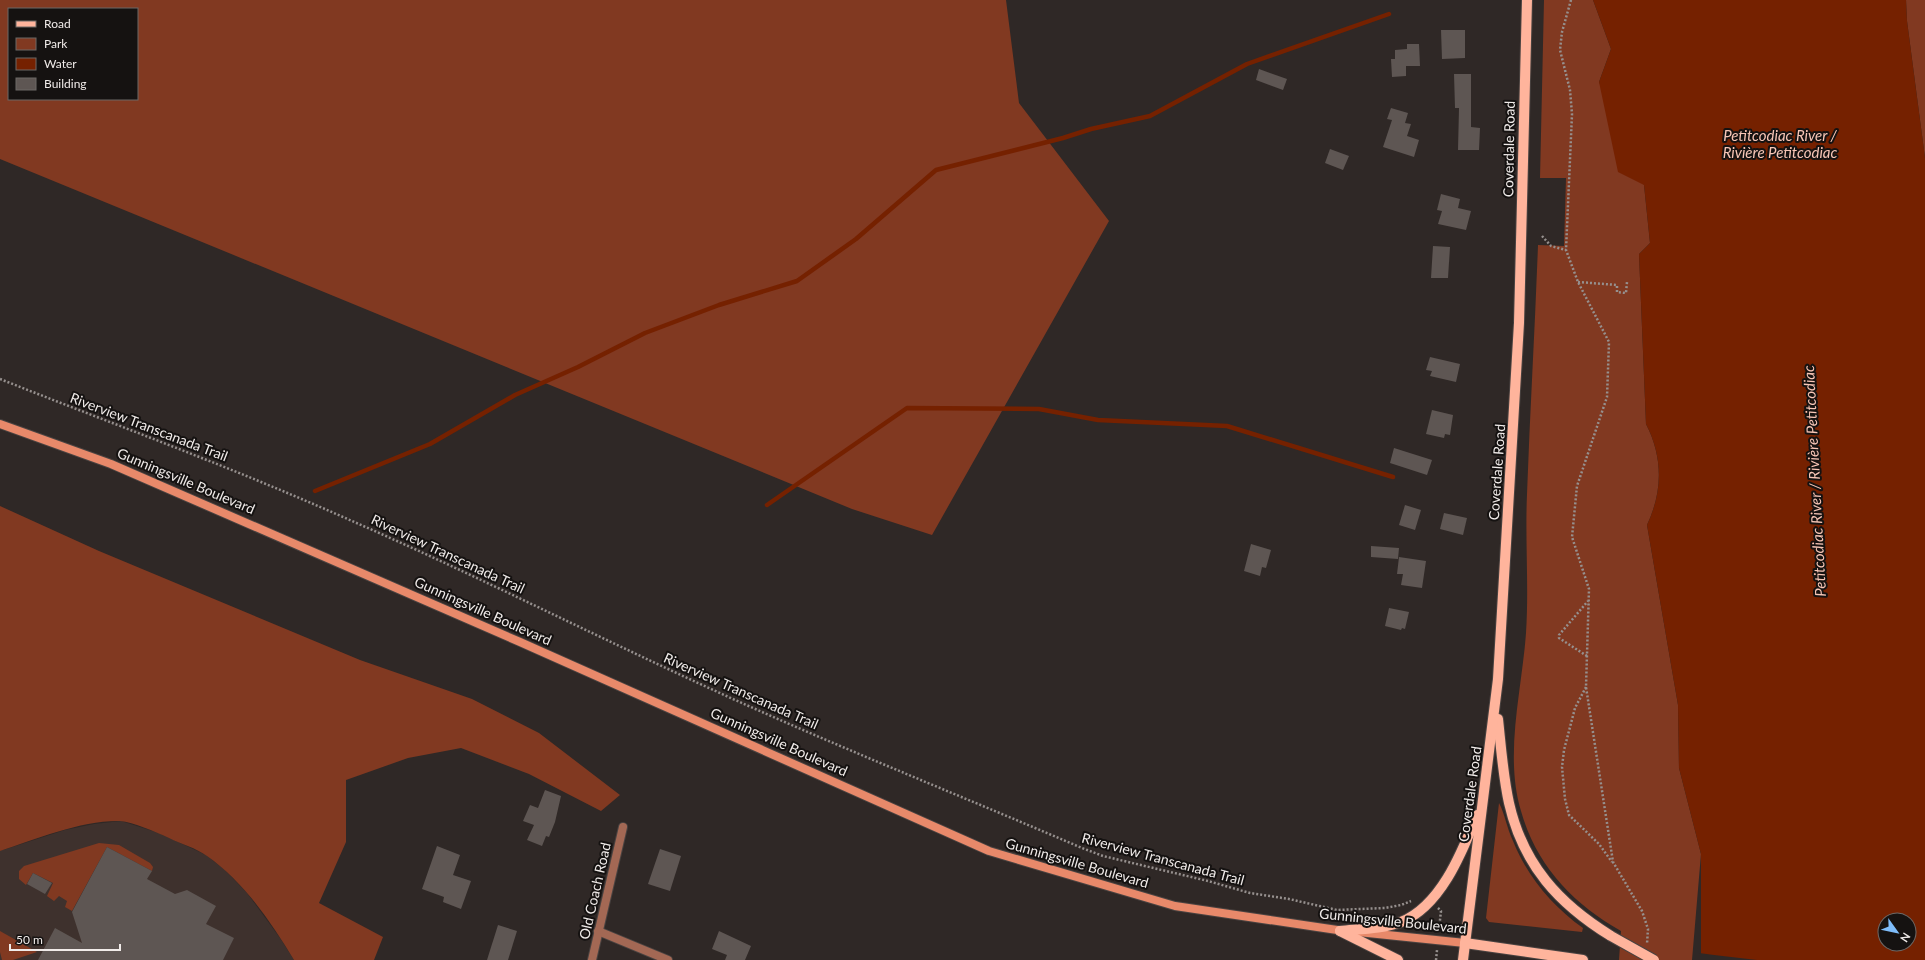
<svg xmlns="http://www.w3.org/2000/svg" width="1925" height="960" font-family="Lato,sans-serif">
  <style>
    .built { fill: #3e312d }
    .green { fill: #813921; fill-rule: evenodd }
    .water { fill: #752100; fill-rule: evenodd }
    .pier { fill: #2f2826 }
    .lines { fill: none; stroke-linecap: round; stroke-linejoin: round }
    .stream { stroke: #752100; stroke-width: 4.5 }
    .building { fill: #5e5653 }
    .street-casing { stroke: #4a4341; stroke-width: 10 }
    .secondary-casing { stroke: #4a4341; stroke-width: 10 }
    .primary-casing { stroke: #4a4341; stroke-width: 12 }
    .path { stroke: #96908e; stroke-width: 2.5; stroke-dasharray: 2 2; stroke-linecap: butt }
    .street { stroke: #a36854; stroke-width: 8 }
    .secondary { stroke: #e8896a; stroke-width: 8 }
    .primary { stroke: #ffb49c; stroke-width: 10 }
    .primary-bridge-casing { stroke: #4a4341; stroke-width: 12; stroke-linecap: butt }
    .primary-bridge { stroke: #ffb49c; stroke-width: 10 }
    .labels { text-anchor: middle; stroke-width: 4; stroke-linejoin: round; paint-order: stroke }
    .street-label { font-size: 14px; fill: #f0ebe9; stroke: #151211 }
    .water-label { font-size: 15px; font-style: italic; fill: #f8c6b6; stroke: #151211 }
  </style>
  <rect width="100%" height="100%" fill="#2f2826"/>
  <polygon class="built" points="121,821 159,833 206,855 225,870 247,893 280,938 294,960 0,960 0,842 3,850 65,830 94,824"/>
  <g class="green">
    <path d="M0,0H1006L1019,103L1109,221L932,535L852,509L0,159ZM9,9H137V99H9Z"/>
    <path d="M1544,0H1593L1611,49L1599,82L1644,185L1650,243L1639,254L1646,424C1663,457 1663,491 1647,525L1678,705L1679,768L1701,854L1692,960H1619L1621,931C1573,904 1536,865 1521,811C1504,755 1522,690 1526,633C1529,587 1525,540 1527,494C1530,411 1535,328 1538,245L1564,246L1566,178H1540Z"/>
    <polygon points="1906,0 1925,0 1925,158 1907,21"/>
    <path d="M0,506L99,551L360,660L472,699L539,733L620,795L601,811L529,774L461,748L408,758L346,780V842L319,903L383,937L374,960H294C271,922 244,882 207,856C196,848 181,844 169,838C156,832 133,822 120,821C83,820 35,839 0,851Z"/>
    <path d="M1499,803C1505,814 1507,829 1513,841C1527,876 1552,906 1583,928L1582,932L1489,922L1486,918Z"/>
    <polygon points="99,843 119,845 150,863 153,867 152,871 107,847 72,911 65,907 67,901 59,896 54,901 47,896 53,883 33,873 26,885 19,879 19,871 24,866"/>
    <polygon points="0,931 37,952 13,960 2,960 0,952"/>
  </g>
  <path class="water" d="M1593,0H1906L1907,21L1925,158V960H1701V854L1679,768L1678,705L1647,525C1663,491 1663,457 1646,424L1639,254L1650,243L1644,185L1618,172L1599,82L1611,49ZM1885,920H1909V944H1885Z"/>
  <polygon class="pier" points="1699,953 1714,955 1757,960 1699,960"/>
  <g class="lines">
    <g class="stream">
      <polyline points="315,491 430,444 515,395 578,367 645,333 719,305 797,281 856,239 936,170 1063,138 1091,129 1150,116 1247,64 1389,14"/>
      <polyline points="767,505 907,408 1039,409 1098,420 1227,426 1393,477"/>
    </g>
  </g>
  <g class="building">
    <polygon points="1441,30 1465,30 1465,58 1442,59"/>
    <polygon points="1407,44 1419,44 1420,66 1406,66 1406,76 1392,77 1391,59 1395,59 1395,50 1407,49"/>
    <polygon points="1259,69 1287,79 1283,90 1256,80"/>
    <polygon points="1454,74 1471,74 1471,127 1480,128 1479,150 1458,150 1459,108 1455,108"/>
    <polygon points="1391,108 1408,113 1405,123 1411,124 1407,136 1419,140 1414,157 1383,147 1392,120 1387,119"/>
    <polygon points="1330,149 1349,156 1343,170 1325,163"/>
    <polygon points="1441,194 1460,199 1458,208 1471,211 1466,230 1438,224 1442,211 1437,210"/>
    <polygon points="1433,246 1450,247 1448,278 1431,278"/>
    <polygon points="1430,357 1460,364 1456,382 1430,376 1432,371 1426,370"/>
    <polygon points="1432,410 1453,415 1450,435 1445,434 1444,438 1426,434"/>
    <polygon points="1394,448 1432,460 1427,475 1390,463"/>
    <polygon points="1405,505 1421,510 1415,530 1399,525"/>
    <polygon points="1444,513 1467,518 1463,535 1440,529"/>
    <polygon points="1251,544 1271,550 1266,568 1262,567 1260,576 1244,571"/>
    <polygon points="1371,546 1399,548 1398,559 1371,557"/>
    <polygon points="1399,557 1426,561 1422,588 1401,585 1403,574 1397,574"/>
    <polygon points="1389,608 1409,612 1405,629 1402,628 1401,630 1385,626"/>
    <polygon points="545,790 561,796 555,822 549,837 546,836 542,846 527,840 534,825 523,821 530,805 538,808"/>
    <polygon points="437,846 460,855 453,875 471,881 461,909 443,902 444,897 422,889"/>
    <polygon points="107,847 152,871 147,879 175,894 187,890 216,906 206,924 234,938 223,960 38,960 55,928 82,943 72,912"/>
    <polygon points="660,849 681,856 670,891 648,884"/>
    <polygon points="33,873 52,883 45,894 27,884"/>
    <polygon points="498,925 517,931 508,960 487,960"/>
    <polygon points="719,931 751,946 745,960 725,960 727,955 712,949"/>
  </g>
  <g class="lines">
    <defs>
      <g id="street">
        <polyline points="598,931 668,960"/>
        <polyline points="592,960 623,827"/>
      </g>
      <g id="secondary">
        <polyline points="0,424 111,464 520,642 989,851 1175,906 1344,931"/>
        <polyline points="1358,932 1465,943"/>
      </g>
      <g id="primary">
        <path d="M1498,719C1501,747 1503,776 1509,803C1523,865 1559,904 1611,936"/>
        <path d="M1340,931C1360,929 1382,929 1401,922C1441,906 1462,852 1477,815"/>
        <polyline points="1340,931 1398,960"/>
        <polyline points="1465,943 1583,960"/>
        <polyline points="1463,960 1498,679 1519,323 1527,0"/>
      </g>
    </defs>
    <use href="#street" class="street-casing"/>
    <use href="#secondary" class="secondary-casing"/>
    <use href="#primary" class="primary-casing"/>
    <g class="path">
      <polyline points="1571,0 1562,32 1560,50 1570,90 1572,114 1566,250 1578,282 1609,342 1607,397 1577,486 1572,537 1589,589 1586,687 1613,862 1642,911 1648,929 1647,944"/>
      <polyline points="1542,236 1551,246 1566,250"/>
      <polyline points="1578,282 1617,285 1617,292 1626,293 1627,282"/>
      <path d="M0,379C118,426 236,469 352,521C480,577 605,641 733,699C848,751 966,798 1082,848L1103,856L1208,881L1250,893L1289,899L1337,910L1385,908L1401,905L1411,901"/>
      <polyline points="1587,656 1559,638 1559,635 1588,601"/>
      <polyline points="1586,687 1575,708 1564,750 1562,767 1565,799 1569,815 1599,844 1612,862"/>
      <polyline points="1438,908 1441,911 1439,929"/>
      <polyline points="1436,960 1437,950"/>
    </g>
    <use href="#street" class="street"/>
    <use href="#secondary" class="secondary"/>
    <use href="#primary" class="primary"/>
    <defs>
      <polyline id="primary-bridge" points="1611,936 1654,960"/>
    </defs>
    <use href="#primary-bridge" class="primary-bridge-casing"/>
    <use href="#primary-bridge" class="primary-bridge"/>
  </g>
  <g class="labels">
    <g class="street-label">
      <text transform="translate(1509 149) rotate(-89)" y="5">Coverdale Road</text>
      <text transform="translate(149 427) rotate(21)" y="5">Riverview Transcanada Trail</text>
      <text transform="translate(1497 472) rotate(-86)" y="5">Coverdale Road</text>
      <text transform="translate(186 481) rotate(23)" y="5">Gunningsville Boulevard</text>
      <text transform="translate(448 554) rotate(25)" y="5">Riverview Transcanada Trail</text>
      <text transform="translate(483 611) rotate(24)" y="5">Gunningsville Boulevard</text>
      <text transform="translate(741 691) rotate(24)" y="5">Riverview Transcanada Trail</text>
      <text transform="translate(779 742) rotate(24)" y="5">Gunningsville Boulevard</text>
      <text transform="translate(1470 794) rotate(-82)" y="5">Coverdale Road</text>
      <text transform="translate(1163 859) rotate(15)" y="5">Riverview Transcanada Trail</text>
      <text transform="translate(1077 863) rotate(16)" y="5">Gunningsville Boulevard</text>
      <text transform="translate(595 891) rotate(-77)" y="5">Old Coach Road</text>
      <text transform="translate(1393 921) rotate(6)" y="5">Gunningsville Boulevard</text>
    </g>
    <g class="water-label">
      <text x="1780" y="141">Petitcodiac River /<tspan x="1780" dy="17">Rivière Petitcodiac</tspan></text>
      <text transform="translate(1815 481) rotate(-93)" y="5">Petitcodiac River / Rivière Petitcodiac</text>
    </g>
  </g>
  <rect x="8" y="8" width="130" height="92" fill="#151211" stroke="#6d6967"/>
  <rect x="16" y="21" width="20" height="6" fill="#ffb49c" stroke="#6d6967"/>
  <text x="44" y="28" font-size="12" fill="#f0ebe9">Road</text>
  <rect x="16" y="38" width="20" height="12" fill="#813921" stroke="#6d6967"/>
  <text x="44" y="48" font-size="12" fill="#f0ebe9">Park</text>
  <rect x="16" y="58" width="20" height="12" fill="#752100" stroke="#6d6967"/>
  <text x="44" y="68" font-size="12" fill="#f0ebe9">Water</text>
  <rect x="16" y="78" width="20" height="12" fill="#5e5653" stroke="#6d6967"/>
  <text x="44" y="88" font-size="12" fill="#f0ebe9">Building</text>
  <g transform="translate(1897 932) rotate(123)"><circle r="19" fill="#151211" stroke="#6d6967"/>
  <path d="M0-3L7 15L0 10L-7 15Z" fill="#7fbdfa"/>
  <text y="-6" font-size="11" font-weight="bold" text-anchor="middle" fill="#f0ebe9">N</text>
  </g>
  <path d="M10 944v6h110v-6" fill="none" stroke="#f0ebe9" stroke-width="2"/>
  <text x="16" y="944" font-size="12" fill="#f0ebe9" stroke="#151211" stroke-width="3" paint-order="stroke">50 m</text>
</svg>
